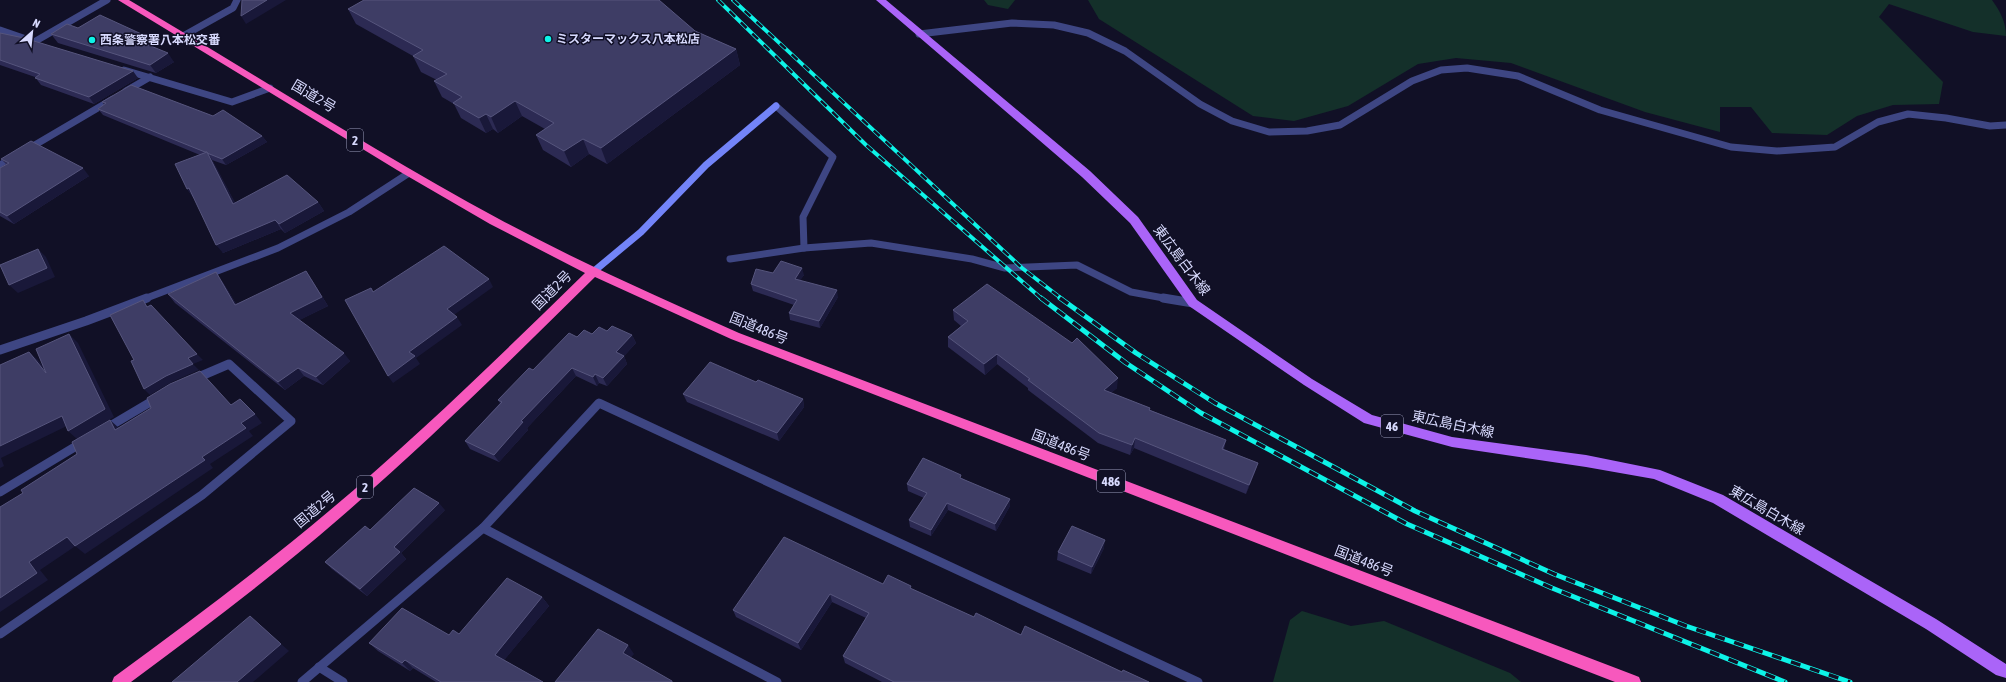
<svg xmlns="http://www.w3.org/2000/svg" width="2006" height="682" font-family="'Asap Condensed','Noto Sans JP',sans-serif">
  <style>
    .green { fill: #14302a }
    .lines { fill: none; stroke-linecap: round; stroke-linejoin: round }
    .street-far1 { stroke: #3e4683; stroke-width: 7 }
    .street { stroke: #3e4683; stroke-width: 9 }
    .secondary { stroke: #7384f8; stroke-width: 7 }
    .primary { fill: #aa64f8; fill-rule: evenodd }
    .highway { fill: #f758bd; fill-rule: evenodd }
    .rail-far1-casing { stroke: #0df3e7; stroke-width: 4 }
    .rail-casing { stroke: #0df3e7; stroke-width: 5 }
    .rail-far1 { stroke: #111026; stroke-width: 2.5; stroke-dasharray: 8; stroke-linecap: butt }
    .rail { stroke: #111026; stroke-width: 3.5; stroke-dasharray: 10; stroke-linecap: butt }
    .wall { fill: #2c2a53 }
    .shaded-wall { fill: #191839 }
    .building { fill: #3e3d65; stroke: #56557d }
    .poi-dot { fill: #0df3e7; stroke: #111026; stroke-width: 1.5 }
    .labels { text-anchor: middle; stroke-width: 3; stroke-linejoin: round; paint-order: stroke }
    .far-poi-label { font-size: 12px; font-weight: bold; fill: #d7d9fd; stroke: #111026; text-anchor: start }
    .shield { fill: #111026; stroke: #9c9dbc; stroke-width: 1 }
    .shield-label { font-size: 13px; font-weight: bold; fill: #d7d9fd }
    .street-label { font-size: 14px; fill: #d7d9fd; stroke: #111026 }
  </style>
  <rect width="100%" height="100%" fill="#111026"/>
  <g class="green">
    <polygon points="984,0 1015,0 1008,9 988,5"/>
    <path d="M1088,0H1992C2000,11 2006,22 2006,36L1973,32L1889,4L1879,17L1943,82L1939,104L1893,105L1857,116L1827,135L1772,133L1751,107H1720V132L1645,112L1511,63L1456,58L1418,64L1348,106L1294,121L1253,116L1099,19Z"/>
    <polygon points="1302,611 1351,626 1384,621 1510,673 1521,682 1273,682 1290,620"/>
  </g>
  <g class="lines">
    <g class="street-far1">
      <polyline points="0,30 29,40"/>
      <polyline points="919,34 1012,23 1054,25 1088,33 1125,51 1200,104 1232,121 1269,132 1307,131 1340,125 1412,81 1441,70 1467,68 1518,76 1600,110 1731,147 1777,151 1835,147 1878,122 1908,114 1946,118 1990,126 2006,125"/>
      <polyline points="183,36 233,8 237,0"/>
      <polyline points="34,42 107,0"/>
      <polyline points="124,70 232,102 270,88"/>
      <polyline points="126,91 150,77"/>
      <polyline points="776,106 833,157 803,217 804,248"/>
      <polyline points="28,149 113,99"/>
      <polyline points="0,165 14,157"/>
      <polyline points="730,259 804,248 871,243 972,259 1005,268 1077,265 1131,292 1169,299"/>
      <polyline points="144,299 278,248 349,212 409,173"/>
    </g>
    <g class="street">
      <polyline points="1163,298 1193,303"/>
      <polyline points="0,350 86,321 147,298"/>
      <polyline points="105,429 159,397"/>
      <polyline points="0,492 83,442"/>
      <polyline points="483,528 777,682"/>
      <polyline points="0,634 202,495 291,421 229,364 194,379"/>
      <polyline points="319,667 343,682"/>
      <polyline points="302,682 483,528 599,403 1198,682"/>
    </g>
    <polyline class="secondary" points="593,272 641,232 706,165 776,106"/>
    <polygon class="primary" points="876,0 886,0 1090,171 1138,217 1197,300 1312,379 1372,415 1452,437 1586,455 1660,470 1723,495 1936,619 2006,664 2006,678 1996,675 1926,629 1713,503 1654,479 1586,467 1452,447 1364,423 1304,385 1189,306 1130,223 1082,177"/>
    <path class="highway" d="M118,0H129C253,73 373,151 499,219C577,261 658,297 739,333L1634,675L1639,677L1641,682H1615L731,339L595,277C512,359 429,441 341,517C273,576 203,629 131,682H112L114,677C187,624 260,569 329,511C418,436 502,354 585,273L490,224L397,170Z"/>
    <defs>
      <g id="rail-far1">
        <polyline points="718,0 866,145 1042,299"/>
        <polyline points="733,0 1022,268 1062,299"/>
      </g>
      <g id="rail">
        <polyline points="1041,298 1126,363 1201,413 1407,524 1552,588 1785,682"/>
        <polyline points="1060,298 1136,353 1215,403 1415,511 1554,574 1686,626 1850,682"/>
      </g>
    </defs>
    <use href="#rail-far1" class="rail-far1-casing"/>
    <use href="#rail" class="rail-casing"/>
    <use href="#rail-far1" class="rail-far1"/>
    <use href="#rail" class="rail"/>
  </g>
  <g class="wall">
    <polygon points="348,9 695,31 736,49 740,65 607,164 589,154 571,167 543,150 536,135 545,129 522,116 498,133 493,129 486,133 461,118 454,104 442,97 434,81 437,80 421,72 413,56 356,24"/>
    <polygon points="78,28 148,37 154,46 153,47 174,62 156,73 58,43 51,34"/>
    <polygon points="0,33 138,78 94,104 41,85 35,77 0,65"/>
    <polygon points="102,102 262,136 267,142 226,165 212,160 235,203 318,202 324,211 285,233 281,229 223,253 194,198 187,189 200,155 103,115 98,109 104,105"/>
    <polygon points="1,159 89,176 14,224 0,216 0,168 6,164"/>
    <polygon points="773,273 804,275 800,280 838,297 820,328 790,320 789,313 794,305 753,291 751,284"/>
    <polygon points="312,280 328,306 299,320 350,361 323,385 304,376 285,390 175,303 168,294 222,281 236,304"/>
    <polygon points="953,310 1117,388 1111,393 1150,408 1150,410 1226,440 1224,449 1258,463 1255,472 1246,494 1134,448 1130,455 1098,443 1028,390 1028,388 997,364 985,375 948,347 948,337 961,326 954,320"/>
    <polygon points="607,331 632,335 636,343 624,356 627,364 607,386 599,383 597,386 576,376 527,428 528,430 499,462 470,449 465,441 500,403 498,400 533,370 577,337"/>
    <polygon points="756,382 803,399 804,407 779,441 687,402 683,394"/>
    <polygon points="962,478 1010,506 996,531 948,510 931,536 910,527 909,520 924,498 908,491 907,484"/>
    <polygon points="445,510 401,553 406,559 367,596 332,569 325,562 370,530"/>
    <polygon points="1104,548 1091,574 1057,560 1058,552"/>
    <polygon points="883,584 911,586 911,589 974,617 1149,682 882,682 845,663 843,656 866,618 832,602 801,650 736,617 733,610"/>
    <polygon points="542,597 549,606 504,660 543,682 436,682 413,668 410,671 378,651 369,643 459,634"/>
  </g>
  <g class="shaded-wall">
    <polygon points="267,0 286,0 246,24 241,16"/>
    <polygon points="148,37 154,46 147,50 141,42"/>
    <polygon points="736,49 740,65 607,164 601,148"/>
    <polygon points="168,53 174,62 156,73 150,65"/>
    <polygon points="133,71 138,78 94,104 89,97"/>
    <polygon points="515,101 522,116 498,133 491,117"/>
    <polygon points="486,114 493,129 486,133 479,118"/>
    <polygon points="262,136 267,142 226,165 222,159"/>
    <polygon points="583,139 589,154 571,167 564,151"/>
    <polygon points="207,152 213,161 240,212 233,204"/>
    <polygon points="83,168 89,176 14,224 7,216"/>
    <polygon points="189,188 196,197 193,198 187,189"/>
    <polygon points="318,202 324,211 285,233 279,224"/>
    <polygon points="275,220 281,229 223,253 216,245"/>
    <polygon points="38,249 46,257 55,277 18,293 9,285"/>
    <polygon points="802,268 804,275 796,286 795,279"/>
    <polygon points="306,271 328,306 296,322 290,313"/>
    <polygon points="216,272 222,281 242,313 235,305"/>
    <polygon points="489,279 493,287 451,317 447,309"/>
    <polygon points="837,290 838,297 820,328 819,321"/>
    <polygon points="457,317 462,325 416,358 420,364 393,383 388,376 409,352"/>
    <polygon points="69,334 78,343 114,417 77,439 68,431"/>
    <polygon points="632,335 636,343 624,356 627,364 607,386 603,378 616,352"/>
    <polygon points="29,352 38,360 55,381 46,373"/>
    <polygon points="344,353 350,361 323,385 316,377"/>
    <polygon points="197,354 203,360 193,364 199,370 172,382 150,395 144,389 188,358"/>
    <polygon points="997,354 997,364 985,375 984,364"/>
    <polygon points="298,368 304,376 285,390 278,382"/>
    <polygon points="572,368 576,376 527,428 528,430 499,462 494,455 521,421"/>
    <polygon points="595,374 599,383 597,386 593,377"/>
    <polygon points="1118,378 1117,388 1103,400 1104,390"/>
    <polygon points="803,399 804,407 779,441 777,433"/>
    <polygon points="255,414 262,423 249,431 253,436 210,464 213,468 85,554 75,546 202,457 241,423"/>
    <polygon points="62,416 71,424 1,458 4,466 0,468 0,446"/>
    <polygon points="110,420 119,428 115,430"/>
    <polygon points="1135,438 1134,448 1130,455 1132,445"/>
    <polygon points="1258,463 1255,472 1246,494 1249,485"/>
    <polygon points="1010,499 1010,506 996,531 995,524"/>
    <polygon points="439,503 445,510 401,553 406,559 367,596 360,589 394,547"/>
    <polygon points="947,503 948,510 931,536 931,530"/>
    <polygon points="67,537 77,545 40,570 48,580 0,612 0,598 29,562"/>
    <polygon points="1105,540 1104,548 1091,574 1092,567"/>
    <polygon points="830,594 832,602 801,650 798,643"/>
    <polygon points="542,597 549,606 502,663 495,655"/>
    <polygon points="250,616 289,651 253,682 237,682"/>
    <polygon points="628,645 634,654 628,661 623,653"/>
    <polygon points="405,660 413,668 410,671 402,663"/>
  </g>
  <g class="building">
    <polygon points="242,0 267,0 241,16"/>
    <polygon points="364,0 659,0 695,31 736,49 601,148 583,139 564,151 536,135 554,123 515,101 491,117 486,114 479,118 453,103 462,97 434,81 447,74 413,56 423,50 348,9"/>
    <polygon points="100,15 148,37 141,42 168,53 150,65 51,34 67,24 78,28"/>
    <polygon points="0,33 24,38 133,71 89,97 35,78 40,74 0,60"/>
    <polygon points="131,85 213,116 223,110 262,136 222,159 207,153 207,152 205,152 98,109 106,103 102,102"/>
    <polygon points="31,141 83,168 7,216 0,212 0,168 9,163 1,159"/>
    <polygon points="207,152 233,204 287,175 318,202 279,224 275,220 216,245 189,188 187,189 175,164"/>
    <polygon points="444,246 489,279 447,309 457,317 409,352 415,356 388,376 345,300 371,288 373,292"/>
    <polygon points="38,249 47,268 9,285 0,265"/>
    <polygon points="781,261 802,268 795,279 837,290 819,321 789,313 797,300 751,284 756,269 773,273"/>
    <polygon points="306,271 322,297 290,313 344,353 316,377 298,368 278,382 168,294 216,272 235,305"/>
    <polygon points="987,284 1072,343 1077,338 1118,378 1104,390 1150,408 1149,410 1226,440 1222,449 1258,463 1249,485 1135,438 1132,445 1099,433 1028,380 1030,379 997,354 984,364 948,337 968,321 953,310"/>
    <polygon points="143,300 147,307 151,305 197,354 188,358 193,364 166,376 144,389 131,361 134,360 110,315"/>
    <polygon points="612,326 632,335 616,352 624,356 603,378 595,374 593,377 572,368 521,421 523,422 494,455 465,441 502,402 498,400 529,368 533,370 569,333 577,337 584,330 592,334 599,327 607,331"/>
    <polygon points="69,334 105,409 68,431 62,416 0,446 0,365 29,352 46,373 36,349"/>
    <polygon points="710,362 756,382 758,380 803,399 777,433 683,394"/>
    <polygon points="200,371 231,405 240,399 255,414 241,423 246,428 202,457 205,460 75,546 67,537 29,562 37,573 0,598 0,507 23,493 21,490 77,454 72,442 110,420 115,430 151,408 147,398 170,384"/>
    <polygon points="923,458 961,475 960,478 1010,499 995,524 947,503 931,530 909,520 927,493 907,484"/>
    <polygon points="414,488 439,503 394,547 400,552 360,589 325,562 365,526 370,530"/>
    <polygon points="1072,526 1105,540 1092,567 1058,552"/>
    <polygon points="784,537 883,584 888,575 911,586 910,588 974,617 976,613 1021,635 1025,626 1122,672 1123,670 1149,682 894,682 843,656 869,613 830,594 798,643 733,610"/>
    <polygon points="507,578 542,597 495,655 543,682 441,682 405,660 402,663 369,643 402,608 449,635 453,630 459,634"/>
    <polygon points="250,616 281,644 237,682 172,682"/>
    <polygon points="598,629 628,645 623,653 672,681 672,682 555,682"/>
  </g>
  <g class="poi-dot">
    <circle cx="548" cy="39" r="4"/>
    <circle cx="92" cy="40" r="4"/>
  </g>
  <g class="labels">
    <g class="far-poi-label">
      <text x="556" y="43">ミスターマックス八本松店</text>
      <text x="100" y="44">西条警察署八本松交番</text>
    </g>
    <g class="shield">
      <rect x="347" y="129" width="16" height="22" rx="3"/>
      <rect x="1381" y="415" width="22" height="22" rx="3"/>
      <rect x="1097" y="470" width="28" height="22" rx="3"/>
      <rect x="357" y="476" width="16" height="22" rx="3"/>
    </g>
    <g class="shield-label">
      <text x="355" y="145">2</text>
      <text x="1392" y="431">46</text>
      <text x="1111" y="486">486</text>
      <text x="365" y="492">2</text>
    </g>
    <g class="street-label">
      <text transform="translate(314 96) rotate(31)" y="5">国道2号</text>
      <text transform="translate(1182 260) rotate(53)" y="5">東広島白木線</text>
      <text transform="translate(552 290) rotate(-45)" y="5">国道2号</text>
      <text transform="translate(759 328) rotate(22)" y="5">国道486号</text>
      <text transform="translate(1453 424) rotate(12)" y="5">東広島白木線</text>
      <text transform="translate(1061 445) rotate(21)" y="5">国道486号</text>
      <text transform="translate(315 509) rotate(-40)" y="5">国道2号</text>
      <text transform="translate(1767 510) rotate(30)" y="5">東広島白木線</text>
      <text transform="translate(1364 561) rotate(21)" y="5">国道486号</text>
    </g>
  </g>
  <g transform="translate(32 32) rotate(27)" stroke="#111026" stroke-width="3" paint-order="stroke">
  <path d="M0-3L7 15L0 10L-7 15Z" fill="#d7d9fd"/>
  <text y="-6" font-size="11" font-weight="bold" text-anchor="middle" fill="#d7d9fd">N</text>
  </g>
</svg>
